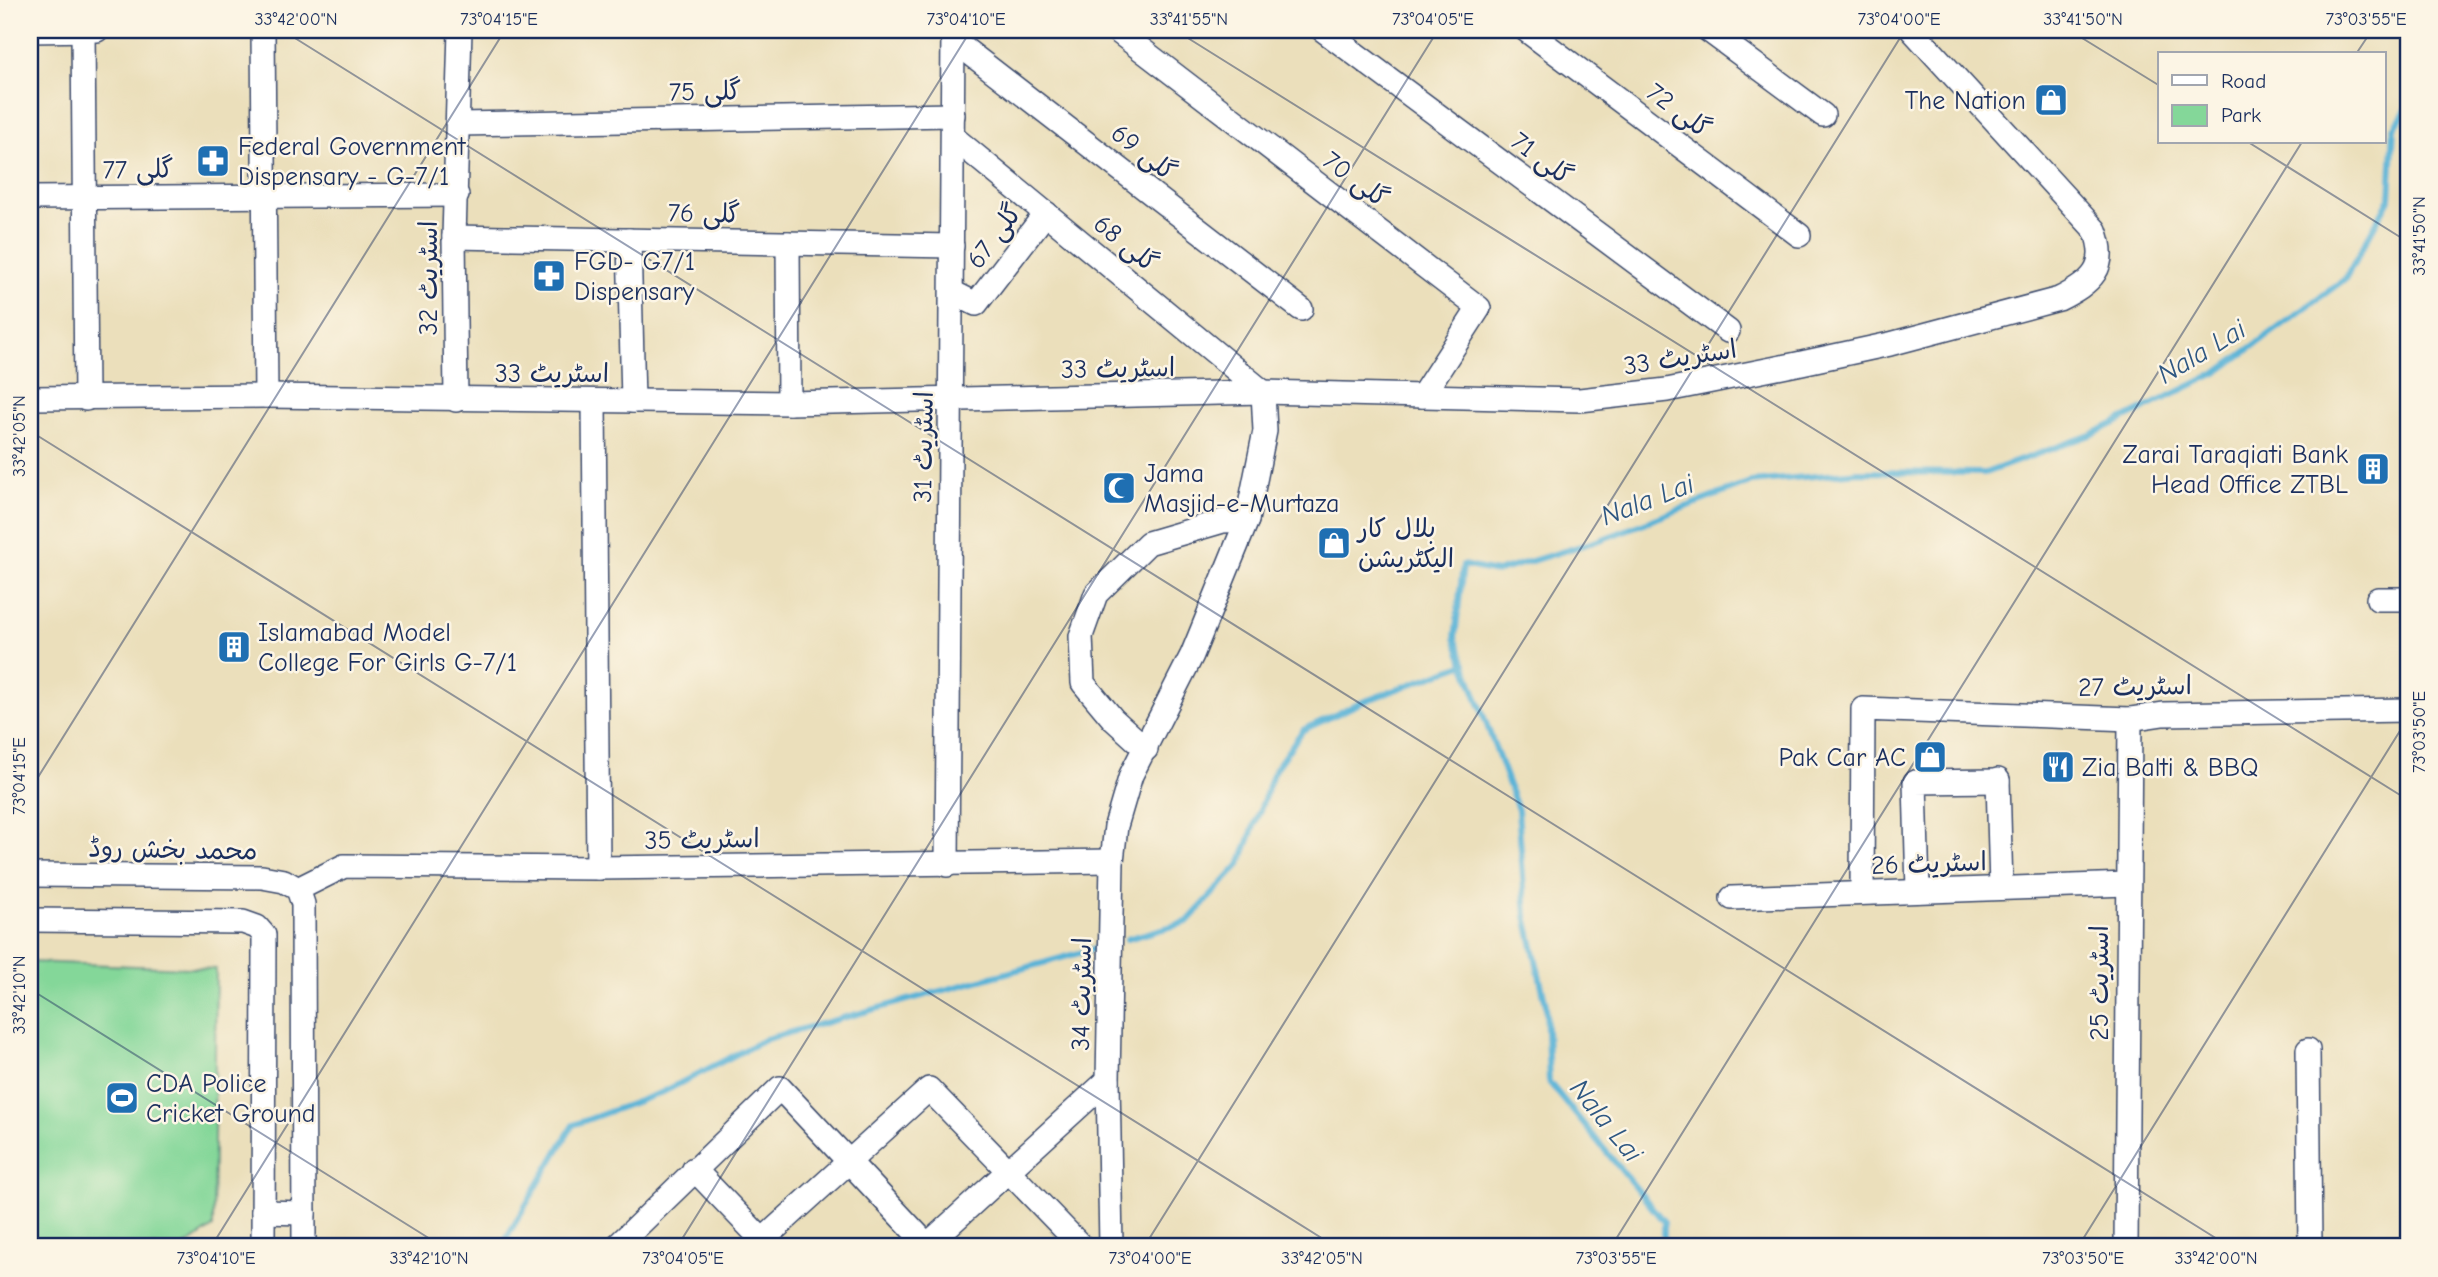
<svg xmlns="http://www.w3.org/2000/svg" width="2438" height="1277" font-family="'Comic Neue','Playpen Sans Arabic',sans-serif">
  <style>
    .green { fill: #84d799; stroke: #50837c; stroke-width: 2 }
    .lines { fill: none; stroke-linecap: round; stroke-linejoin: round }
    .stream { stroke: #5ab3d7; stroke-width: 6 }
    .minor-casing { stroke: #3a496c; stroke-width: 26 }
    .minor { stroke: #fff; stroke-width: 23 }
    .ticks { fill: none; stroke: #1b2f5e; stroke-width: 2; stroke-opacity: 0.45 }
    .labels { text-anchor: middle; stroke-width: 5; stroke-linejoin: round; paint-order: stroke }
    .street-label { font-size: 26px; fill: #1b2f5e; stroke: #fcf5e5 }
    .poi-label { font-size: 26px; fill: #1b2f5e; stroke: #fcf5e5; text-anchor: start }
    .water-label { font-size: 28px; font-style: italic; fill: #2e5782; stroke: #fcf5e5 }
    .neatline { fill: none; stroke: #1b2f5e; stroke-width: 2.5 }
    .ticks-label { font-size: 18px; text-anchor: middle; fill: #1b2f5e }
  </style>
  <rect width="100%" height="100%" fill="#fcf5e5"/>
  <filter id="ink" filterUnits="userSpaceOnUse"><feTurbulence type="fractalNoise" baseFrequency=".0143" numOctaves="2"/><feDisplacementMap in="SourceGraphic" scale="14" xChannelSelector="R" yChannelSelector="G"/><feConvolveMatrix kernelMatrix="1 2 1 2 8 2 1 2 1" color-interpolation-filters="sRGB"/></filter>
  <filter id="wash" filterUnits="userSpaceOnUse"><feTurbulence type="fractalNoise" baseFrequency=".00686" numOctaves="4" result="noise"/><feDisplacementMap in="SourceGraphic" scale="28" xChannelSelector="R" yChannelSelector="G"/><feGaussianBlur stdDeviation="1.57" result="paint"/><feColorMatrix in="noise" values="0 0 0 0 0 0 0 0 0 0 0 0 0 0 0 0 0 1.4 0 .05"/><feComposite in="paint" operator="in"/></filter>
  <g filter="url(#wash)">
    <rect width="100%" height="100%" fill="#ebdfbb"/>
    <polygon class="green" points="30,962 216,969 213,1227 184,1247 30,1247"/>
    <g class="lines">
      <g class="stream">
        <polyline points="1127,939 1187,922 1240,864 1275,769 1303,730 1360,703 1465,664"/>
        <polyline points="501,1247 573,1125 663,1092 766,1039 1094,949"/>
        <polyline points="1664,1247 1664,1222 1549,1082 1546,1005 1526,916 1518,810 1455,638 1463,565 1496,572 1600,540 1751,482 1859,472 1985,473 2093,434 2218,372 2345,279 2390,198 2394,128 2408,107"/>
      </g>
    </g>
  </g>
  <g filter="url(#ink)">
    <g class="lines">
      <defs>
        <g id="minor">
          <polyline points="83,30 86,399"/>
          <polyline points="263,30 266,396"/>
          <polyline points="1116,30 1479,308 1422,396"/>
          <polyline points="1323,30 1728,331"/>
          <polyline points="1526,30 1799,235"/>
          <polyline points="1708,30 1823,115"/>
          <polyline points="30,31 97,30"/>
          <polyline points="953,40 1301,309"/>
          <polyline points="458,124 953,115"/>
          <polyline points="953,137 1263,392 1265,431 1247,520 1192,655 1131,775 1116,826 1112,861 1108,1080 1111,1247"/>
          <polyline points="30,198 457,195"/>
          <polyline points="454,237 952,246"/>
          <polyline points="629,240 633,401"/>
          <polyline points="788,243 789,403"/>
          <polyline points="952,292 976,304 1046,213"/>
          <path d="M30,398L266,396L789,403L1263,392L1580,400L1667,390L1797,364L1890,344L2059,299C2091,283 2110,268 2095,230L1912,30"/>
          <polyline points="456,400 454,237 460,30"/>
          <polyline points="594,402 598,868"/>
          <polyline points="2378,599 2408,599"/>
          <polyline points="1146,749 1113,719 1083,683 1081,636 1096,594 1148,543 1223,521 1247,520"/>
          <polyline points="1998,780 2001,888"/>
          <polyline points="947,865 953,30"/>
          <polyline points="30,875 262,877 284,881 298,889 303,904 304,1247"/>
          <polyline points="298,889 344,866 598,868 1112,861"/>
          <polyline points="1918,891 1915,782 1998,781"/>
          <polyline points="1862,893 1863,709 2130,719 2163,714 2408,710"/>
          <polyline points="1732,898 2127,884"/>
          <polyline points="30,920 243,922 257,927 264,935 263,1247"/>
          <polyline points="2308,1050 2310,1247"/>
          <polyline points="694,1169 769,1247"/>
          <polyline points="263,1212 304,1213"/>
          <polyline points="616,1247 780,1088 929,1247"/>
          <polyline points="755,1247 929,1089 1082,1247"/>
          <polyline points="925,1247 1108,1080"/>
          <polyline points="2126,1247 2130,719"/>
        </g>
      </defs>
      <use href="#minor" class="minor-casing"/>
      <use href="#minor" class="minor"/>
    </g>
  </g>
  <path class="ticks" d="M282,30L2230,1247M1175,30L2408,800M2069,30L2160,86M30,43L38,30M2356,54L2372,30M2248,142L2408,242M30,431L1336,1247M30,790L505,30M30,989L443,1247M211,1247L971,30M677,1247L1438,30M1144,1247L1905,30M1611,1247L2302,142M2078,1247L2408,718"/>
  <defs>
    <symbol id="shop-square" viewBox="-11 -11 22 22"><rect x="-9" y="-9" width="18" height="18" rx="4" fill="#1f6fb2" stroke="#fcf5e5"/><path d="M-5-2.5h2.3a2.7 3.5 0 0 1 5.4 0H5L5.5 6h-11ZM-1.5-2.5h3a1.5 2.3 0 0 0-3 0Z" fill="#fff"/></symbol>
    <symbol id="pharmacy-square" viewBox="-11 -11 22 22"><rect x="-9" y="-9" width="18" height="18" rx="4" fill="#1f6fb2" stroke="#fcf5e5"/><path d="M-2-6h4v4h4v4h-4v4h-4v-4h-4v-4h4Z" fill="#fff"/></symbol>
    <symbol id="building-square" viewBox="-11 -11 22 22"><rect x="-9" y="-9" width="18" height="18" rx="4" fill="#1f6fb2" stroke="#fcf5e5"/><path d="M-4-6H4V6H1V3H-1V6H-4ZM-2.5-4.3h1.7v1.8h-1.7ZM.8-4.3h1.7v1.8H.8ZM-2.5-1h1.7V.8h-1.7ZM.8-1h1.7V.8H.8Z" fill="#fff"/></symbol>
    <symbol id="mosque-square" viewBox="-11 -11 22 22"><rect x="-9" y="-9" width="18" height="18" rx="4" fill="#1f6fb2" stroke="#fcf5e5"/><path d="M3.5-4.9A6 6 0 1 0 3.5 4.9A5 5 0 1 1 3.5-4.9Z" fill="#fff"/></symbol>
    <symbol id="restaurant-square" viewBox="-11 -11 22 22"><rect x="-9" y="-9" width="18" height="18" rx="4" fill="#1f6fb2" stroke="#fcf5e5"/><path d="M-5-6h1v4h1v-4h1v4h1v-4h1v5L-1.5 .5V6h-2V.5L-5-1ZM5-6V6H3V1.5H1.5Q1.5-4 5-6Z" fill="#fff"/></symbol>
    <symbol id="stadium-square" viewBox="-11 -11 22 22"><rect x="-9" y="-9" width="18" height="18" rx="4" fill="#1f6fb2" stroke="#fcf5e5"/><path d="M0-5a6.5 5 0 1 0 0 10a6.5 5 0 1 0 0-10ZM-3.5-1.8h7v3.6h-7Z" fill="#fff"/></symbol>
  </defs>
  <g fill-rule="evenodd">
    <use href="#shop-square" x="2032" y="81" width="38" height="38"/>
    <use href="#pharmacy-square" x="194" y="142" width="38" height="38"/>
    <use href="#pharmacy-square" x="530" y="257" width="38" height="38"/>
    <use href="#building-square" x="2354" y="450" width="38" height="38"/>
    <use href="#mosque-square" x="1100" y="469" width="38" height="38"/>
    <use href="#shop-square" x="1315" y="524" width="38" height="38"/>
    <use href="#building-square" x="215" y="628" width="38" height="38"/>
    <use href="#shop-square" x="1911" y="738" width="38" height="38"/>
    <use href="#restaurant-square" x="2039" y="748" width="38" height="38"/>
    <use href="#stadium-square" x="103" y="1079" width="38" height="38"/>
  </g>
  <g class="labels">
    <g class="street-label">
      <text transform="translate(705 91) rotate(-1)" y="9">گلی 75</text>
      <text transform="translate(1679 110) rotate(37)" y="9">گلی 72</text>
      <text transform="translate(1144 152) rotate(38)" y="9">گلی 69</text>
      <text transform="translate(1542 158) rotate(37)" y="9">گلی 71</text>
      <text transform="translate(138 169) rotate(-1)" y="9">گلی 77</text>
      <text transform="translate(1356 179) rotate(37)" y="9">گلی 70</text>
      <text transform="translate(704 213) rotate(1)" y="9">گلی 76</text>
      <text transform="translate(994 236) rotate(-53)" y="9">گلی 67</text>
      <text transform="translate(1126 243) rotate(39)" y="9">گلی 68</text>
      <text transform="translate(428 278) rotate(-90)" y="9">اسٹریٹ 32</text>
      <text transform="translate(1680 357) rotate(-9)" y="9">اسٹریٹ 33</text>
      <text transform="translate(1118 368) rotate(-1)" y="9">اسٹریٹ 33</text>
      <text x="552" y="382">اسٹریٹ 33</text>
      <text transform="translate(923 447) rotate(-89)" y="9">اسٹریٹ 31</text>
      <text transform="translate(2135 686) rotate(-1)" y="9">اسٹریٹ 27</text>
      <text transform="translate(702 839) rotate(-1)" y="9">اسٹریٹ 35</text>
      <text transform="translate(173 849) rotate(1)" y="9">محمد بخش روڈ</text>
      <text transform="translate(1929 863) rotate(-2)" y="9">اسٹریٹ 26</text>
      <text transform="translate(2099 983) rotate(-90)" y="9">اسٹریٹ 25</text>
      <text transform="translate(1081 994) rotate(-89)" y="9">اسٹریٹ 34</text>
    </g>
    <g class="poi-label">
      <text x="2026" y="109" text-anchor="end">The Nation</text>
      <text x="238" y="155">Federal Government<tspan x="238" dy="30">Dispensary - G-7/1</tspan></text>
      <text x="574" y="270">FGD- G7/1<tspan x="574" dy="30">Dispensary</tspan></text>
      <text x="2348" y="463" text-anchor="end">Zarai Taraqiati Bank<tspan x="2348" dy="30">Head Office ZTBL</tspan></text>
      <text x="1144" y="482">Jama<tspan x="1144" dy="30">Masjid-e-Murtaza</tspan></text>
      <text x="1358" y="537">بلال کار<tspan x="1358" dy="30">الیکٹریشن</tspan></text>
      <text x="258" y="641">Islamabad Model<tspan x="258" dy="30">College For Girls G-7/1</tspan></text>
      <text x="1906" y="766" text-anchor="end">Pak Car AC</text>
      <text x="2082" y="776">Zia Balti &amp; BBQ</text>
      <text x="146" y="1092">CDA Police<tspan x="146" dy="30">Cricket Ground</tspan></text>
    </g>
    <g class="water-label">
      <text transform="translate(2201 351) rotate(-31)" y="10">Nala Lai</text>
      <text transform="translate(1647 499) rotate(-21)" y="10">Nala Lai</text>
      <text transform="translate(1607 1120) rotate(51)" y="10">Nala Lai</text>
    </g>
  </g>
  <rect width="2438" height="1277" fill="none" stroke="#fcf5e5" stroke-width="77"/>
  <rect x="2158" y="52" width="228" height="91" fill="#fcf5e5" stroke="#a2a6af" stroke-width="2"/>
  <rect x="2172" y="75" width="35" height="10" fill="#ffffff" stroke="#a2a6af" stroke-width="2"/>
  <text x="2221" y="88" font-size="21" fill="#1b2f5e">Road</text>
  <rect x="2172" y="105" width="35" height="21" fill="#84d799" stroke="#a2a6af" stroke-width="2"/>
  <text x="2221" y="122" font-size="21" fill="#1b2f5e">Park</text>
  <rect x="38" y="38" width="2362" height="1200" class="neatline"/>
  <g class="ticks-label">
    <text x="296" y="25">33°42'00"N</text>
    <text x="499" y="25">73°04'15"E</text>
    <text x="966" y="25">73°04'10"E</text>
    <text x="1189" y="25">33°41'55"N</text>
    <text x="1433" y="25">73°04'05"E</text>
    <text x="1899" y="25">73°04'00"E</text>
    <text x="2083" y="25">33°41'50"N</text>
    <text x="2366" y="25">73°03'55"E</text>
    <text transform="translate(2419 236) rotate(-90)" y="6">33°41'50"N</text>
    <text transform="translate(19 436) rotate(-90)" y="6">33°42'05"N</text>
    <text transform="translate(2419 732) rotate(-90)" y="6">73°03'50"E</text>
    <text transform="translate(19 776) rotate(-90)" y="6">73°04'15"E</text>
    <text transform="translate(19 995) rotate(-90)" y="6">33°42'10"N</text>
    <text x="216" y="1264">73°04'10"E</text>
    <text x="429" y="1264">33°42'10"N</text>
    <text x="683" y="1264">73°04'05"E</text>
    <text x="1150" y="1264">73°04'00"E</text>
    <text x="1322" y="1264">33°42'05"N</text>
    <text x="1616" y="1264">73°03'55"E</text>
    <text x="2083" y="1264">73°03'50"E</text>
    <text x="2216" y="1264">33°42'00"N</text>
  </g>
</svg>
